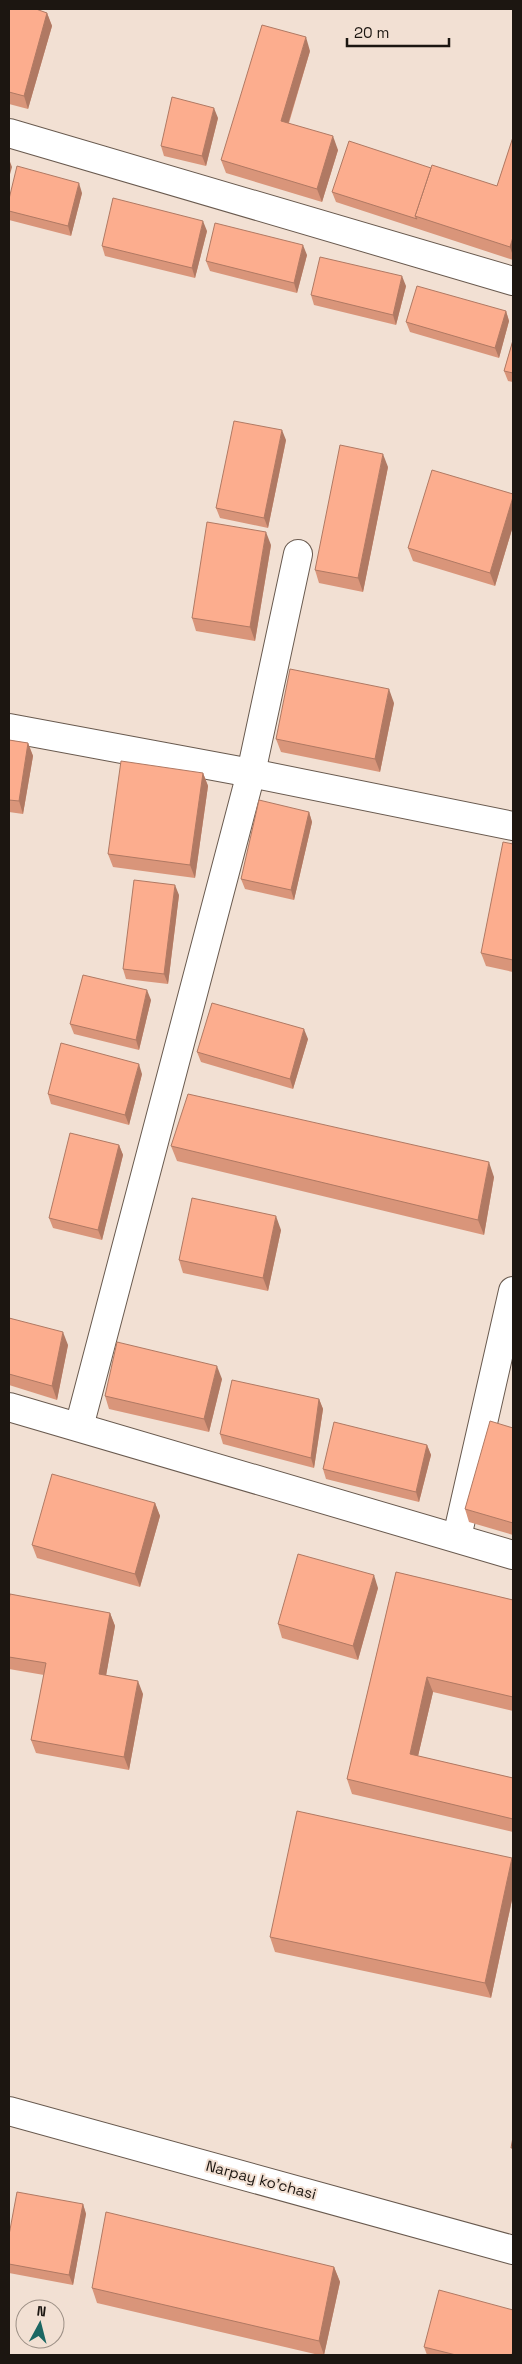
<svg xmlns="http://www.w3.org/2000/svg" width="522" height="2364" font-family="'Space Grotesk',sans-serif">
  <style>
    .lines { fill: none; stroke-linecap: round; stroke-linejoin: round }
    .street-casing { stroke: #695a4f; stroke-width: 30 }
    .secondary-casing { stroke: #695a4f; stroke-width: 30 }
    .street { stroke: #fff; stroke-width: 28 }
    .secondary { stroke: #fff; stroke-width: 28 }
    .wall { fill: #d9957a }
    .shaded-wall { fill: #b07963 }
    .building { fill: #fcad8e; stroke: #b07963 }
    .labels { text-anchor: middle; stroke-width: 4; stroke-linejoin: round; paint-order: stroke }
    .street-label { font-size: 15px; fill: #1c1611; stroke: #f2e0d3 }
  </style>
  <rect width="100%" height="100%" fill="#f2e0d3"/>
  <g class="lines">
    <defs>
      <g id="street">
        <polyline points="9,133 513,281"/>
        <polyline points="9,728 251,773 513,826"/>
        <polyline points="9,1407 513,1555"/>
        <polyline points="79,1427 251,773 298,554"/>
        <polyline points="457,1537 513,1291"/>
      </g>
      <polyline id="secondary" points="9,2111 513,2250"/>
    </defs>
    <use href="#street" class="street-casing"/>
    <use href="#secondary" class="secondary-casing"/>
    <use href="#street" class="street"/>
    <use href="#secondary" class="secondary"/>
  </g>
  <g class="wall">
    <polygon points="9,9 47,13 52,26 28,109 9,104"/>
    <polygon points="310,51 289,123 338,150 322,202 226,173 221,160"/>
    <polygon points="218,118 206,166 164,156 161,146"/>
    <polygon points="513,137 513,260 336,202 332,192 431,168 497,186"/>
    <polygon points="82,193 71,236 9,220 9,199"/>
    <polygon points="207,231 195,278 105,256 102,246"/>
    <polygon points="307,255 297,293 210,271 206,261"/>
    <polygon points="406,286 396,325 314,305 311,295"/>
    <polygon points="506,311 509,321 499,358 410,332 406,322"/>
    <polygon points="513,340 513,382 508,381 504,371"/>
    <polygon points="286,440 268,528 220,518 216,508"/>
    <polygon points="388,467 363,592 319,583 315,570"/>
    <polygon points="513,494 513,526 495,586 413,561 408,548"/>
    <polygon points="271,545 255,641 196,631 192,618"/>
    <polygon points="394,703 380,772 281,752 276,739"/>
    <polygon points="9,740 28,743 33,756 23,814 9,812"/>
    <polygon points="203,773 208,786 195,878 113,867 108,854"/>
    <polygon points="309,812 312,822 294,900 245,889 241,879"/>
    <polygon points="513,844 513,972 486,966 481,953"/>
    <polygon points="179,895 168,984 126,979 123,969"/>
    <polygon points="151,1000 139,1050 74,1034 70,1024"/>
    <polygon points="308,1039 293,1089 201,1062 197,1052"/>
    <polygon points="142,1074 129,1125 51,1104 48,1094"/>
    <polygon points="119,1145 123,1155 102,1240 53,1228 49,1218"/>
    <polygon points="171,1146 494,1177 484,1235 177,1161"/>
    <polygon points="281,1230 268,1291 183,1273 179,1260"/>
    <polygon points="9,1318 68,1345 57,1400 9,1385"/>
    <polygon points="222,1379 209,1432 109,1409 105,1396"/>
    <polygon points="319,1399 323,1409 314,1468 223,1444 220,1434"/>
    <polygon points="513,1428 513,1535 469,1522 465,1509"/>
    <polygon points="427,1445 431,1455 419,1502 326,1479 323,1469"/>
    <polygon points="155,1503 160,1516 140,1587 37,1558 32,1545"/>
    <polygon points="396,1572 513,1600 513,1711 433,1692 418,1756 513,1778 513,1832 352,1794 347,1779"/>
    <polygon points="378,1588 358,1660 282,1638 278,1624"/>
    <polygon points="9,1600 110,1613 115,1626 106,1675 143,1694 129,1770 36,1753 31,1740 44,1675 9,1669"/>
    <polygon points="512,1858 513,1860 513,1895 491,1998 275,1952 270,1937"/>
    <polygon points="83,2204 86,2214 73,2285 9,2273 9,2235"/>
    <polygon points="334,2267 340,2282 324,2355 319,2355 97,2303 92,2288"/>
    <polygon points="424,2347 513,2355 427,2355"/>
  </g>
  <g class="shaded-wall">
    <polygon points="47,13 52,26 28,109 24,96"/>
    <polygon points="306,37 310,51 285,134 281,121"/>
    <polygon points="214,108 218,118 206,166 202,156"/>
    <polygon points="333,136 338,150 322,202 317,189"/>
    <polygon points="9,159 12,167 9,178"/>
    <polygon points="79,183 82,193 71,236 68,226"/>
    <polygon points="203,221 207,231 195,278 192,268"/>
    <polygon points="513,237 513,256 510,247"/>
    <polygon points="303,245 307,255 297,293 294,283"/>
    <polygon points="402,276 406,286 396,325 393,315"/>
    <polygon points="506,311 509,321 499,358 495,348"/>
    <polygon points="282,430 286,440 268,528 264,518"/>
    <polygon points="383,454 388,467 363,592 358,578"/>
    <polygon points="513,497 513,526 495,586 490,573"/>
    <polygon points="266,532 271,545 255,641 250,627"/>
    <polygon points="389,689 394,703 380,772 375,759"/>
    <polygon points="28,743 33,756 23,814 19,801"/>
    <polygon points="203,773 208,786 195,878 190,865"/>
    <polygon points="309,812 312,822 294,900 291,890"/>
    <polygon points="175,885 179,895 168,984 164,974"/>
    <polygon points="147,990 151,1000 139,1050 136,1040"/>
    <polygon points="304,1029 308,1039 293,1089 290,1079"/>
    <polygon points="139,1064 142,1074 129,1125 125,1115"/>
    <polygon points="119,1145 123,1155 102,1240 98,1230"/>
    <polygon points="489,1162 494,1177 484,1235 478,1220"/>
    <polygon points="276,1216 281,1230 268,1291 263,1278"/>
    <polygon points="63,1332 68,1345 57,1400 52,1386"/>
    <polygon points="217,1366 222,1379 209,1432 204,1419"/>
    <polygon points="319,1399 323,1409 314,1468 311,1458"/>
    <polygon points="427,1445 431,1455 419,1502 416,1492"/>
    <polygon points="155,1503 160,1516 140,1587 135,1574"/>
    <polygon points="374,1575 378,1588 358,1660 353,1646"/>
    <polygon points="110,1613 115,1626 104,1687 99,1674"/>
    <polygon points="427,1677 433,1692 415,1769 410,1754"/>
    <polygon points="138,1681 143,1694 129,1770 124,1757"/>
    <polygon points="512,1858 513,1860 513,1895 491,1998 485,1983"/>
    <polygon points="83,2204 86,2214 73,2285 69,2275"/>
    <polygon points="334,2267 340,2282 324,2355 319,2341"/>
  </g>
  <g class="building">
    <polygon points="9,9 36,9 47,13 24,96 9,92"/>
    <polygon points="262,25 306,37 281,121 333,136 317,189 221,160"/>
    <polygon points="172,97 214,108 202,156 161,146"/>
    <polygon points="513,137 513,237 510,247 415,216 432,165 497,186"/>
    <polygon points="349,141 431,168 415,216 417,219 332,192"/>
    <polygon points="17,166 79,183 68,226 9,211 9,199"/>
    <polygon points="113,198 203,221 192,268 102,246"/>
    <polygon points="215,223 303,245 294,283 206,261"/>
    <polygon points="320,257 402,276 393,315 311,295"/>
    <polygon points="417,286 506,311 495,348 406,322"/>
    <polygon points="513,340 513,373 504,371"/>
    <polygon points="234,421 282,430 264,518 216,508"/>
    <polygon points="340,445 383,454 358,578 315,570"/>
    <polygon points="432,470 513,494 513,497 490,573 408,548"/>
    <polygon points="207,522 266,532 250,627 192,618"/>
    <polygon points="290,669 389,689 375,759 276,739"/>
    <polygon points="9,740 28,743 19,801 9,800"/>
    <polygon points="121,761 203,773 190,865 108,854"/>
    <polygon points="259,800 309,812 291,890 241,879"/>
    <polygon points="503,842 513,844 513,960 481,953"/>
    <polygon points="134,880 175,885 164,974 123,969"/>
    <polygon points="83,975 147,990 136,1040 70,1024"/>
    <polygon points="212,1003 304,1029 290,1079 197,1052"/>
    <polygon points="61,1043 139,1064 125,1115 48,1094"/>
    <polygon points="188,1094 489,1162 478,1220 171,1146"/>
    <polygon points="70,1133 119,1145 98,1230 49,1218"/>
    <polygon points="192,1198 276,1216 263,1278 179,1260"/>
    <polygon points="9,1318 63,1332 52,1386 9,1374"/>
    <polygon points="117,1342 217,1366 204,1419 105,1396"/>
    <polygon points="232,1380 319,1399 311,1458 220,1434"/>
    <polygon points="490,1421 513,1428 513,1523 465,1509"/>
    <polygon points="334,1422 427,1445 416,1492 323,1469"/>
    <polygon points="52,1474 155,1503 135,1574 32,1545"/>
    <polygon points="298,1554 374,1575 353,1646 278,1624"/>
    <polygon points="396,1572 513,1600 513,1697 427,1677 410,1754 513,1778 513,1819 347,1779"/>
    <polygon points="10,1594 110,1613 99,1674 138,1681 124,1757 31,1740 46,1663 9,1657 9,1600"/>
    <polygon points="297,1811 512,1858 485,1983 270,1937"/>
    <polygon points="513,2137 513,2148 511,2148"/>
    <polygon points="17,2192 83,2204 69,2275 9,2264 9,2235"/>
    <polygon points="106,2212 334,2267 319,2341 92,2288"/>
    <polygon points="439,2290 513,2310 513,2349 512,2355 456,2355 424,2347"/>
  </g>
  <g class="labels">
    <g class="street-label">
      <text transform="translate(261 2180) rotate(15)" y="5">Narpay ko'chasi</text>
    </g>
  </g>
  <rect width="522" height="2364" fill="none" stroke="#1c1611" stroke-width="20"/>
  <g transform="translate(40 2324) rotate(7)"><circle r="24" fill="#f2e0d3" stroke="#9c8f85"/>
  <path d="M0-4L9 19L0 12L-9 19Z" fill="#1c6763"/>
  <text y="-8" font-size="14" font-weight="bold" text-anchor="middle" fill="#1c1611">N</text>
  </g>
  <path d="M347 38v8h102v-8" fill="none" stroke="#1c1611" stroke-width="2.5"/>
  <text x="354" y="38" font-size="15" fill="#1c1611" stroke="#f2e0d3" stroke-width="4" paint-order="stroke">20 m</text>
</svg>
